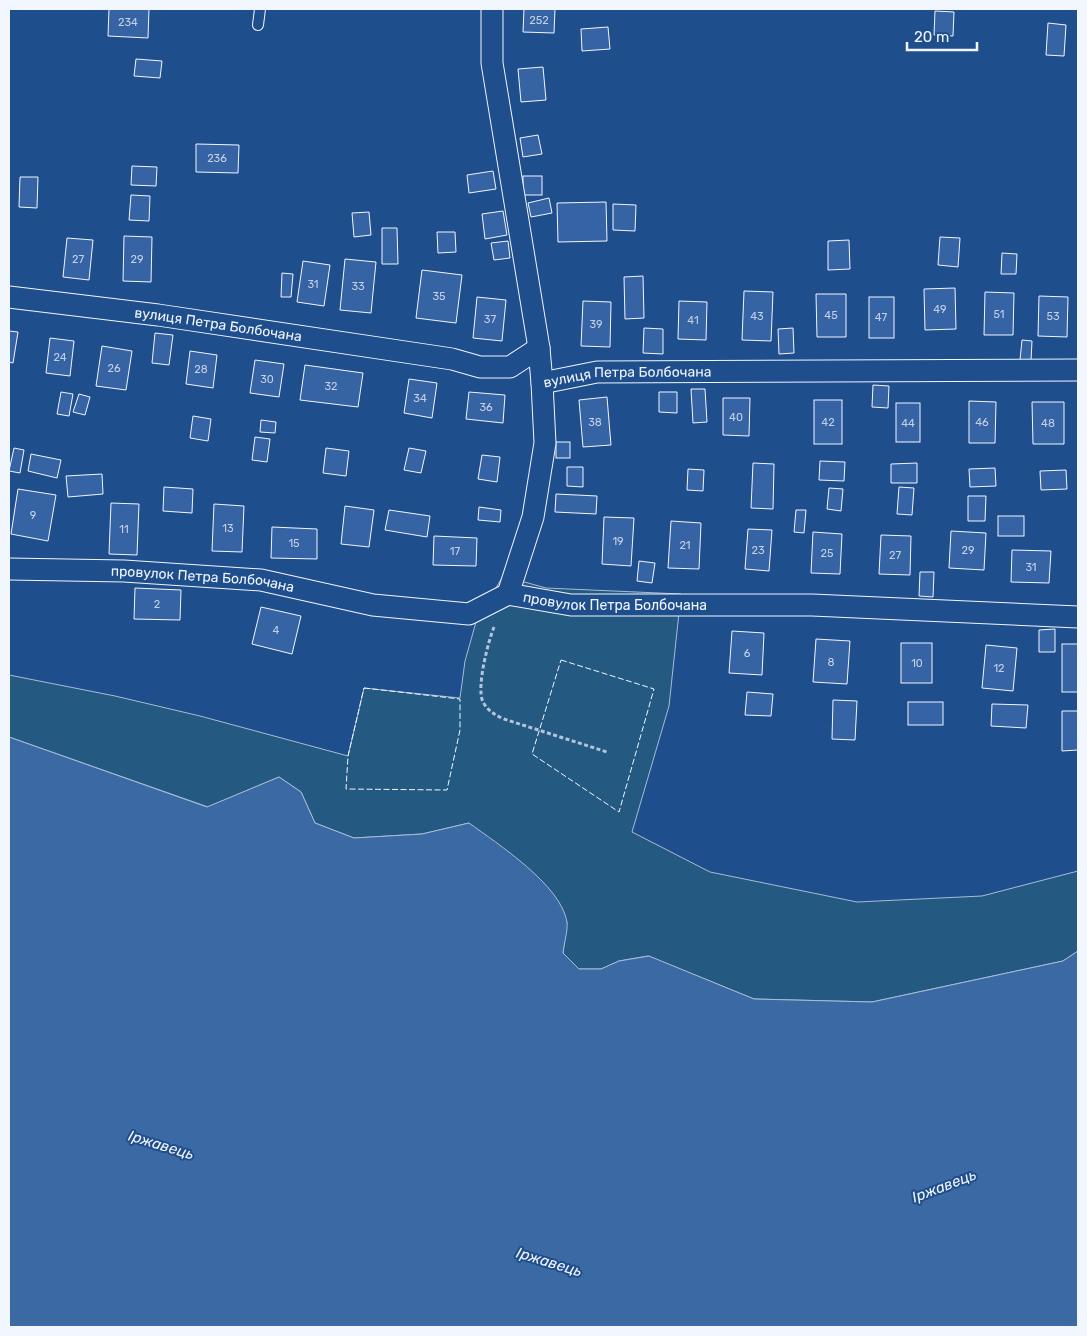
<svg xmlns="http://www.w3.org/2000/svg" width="1087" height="1336" font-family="Rubik,sans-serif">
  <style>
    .green { fill: #245a82; stroke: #a8bbd7 }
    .water { fill: #3b69a3; stroke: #a8bbd7 }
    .building { fill: #3563a3; stroke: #f2f6ff }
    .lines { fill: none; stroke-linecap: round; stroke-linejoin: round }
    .service-casing { stroke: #f2f6ff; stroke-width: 12 }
    .minor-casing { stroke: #f2f6ff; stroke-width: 23 }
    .path { stroke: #b3c4dc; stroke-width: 3; stroke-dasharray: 4 2.5; stroke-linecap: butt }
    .service { stroke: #1f4e8c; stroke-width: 10 }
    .minor { stroke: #1f4e8c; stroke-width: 21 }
    .fence { stroke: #f2f6ff; stroke-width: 1; stroke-dasharray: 6 2.5; stroke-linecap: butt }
    .labels { text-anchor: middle; stroke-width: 4; stroke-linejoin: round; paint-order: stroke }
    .number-label { font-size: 11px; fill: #c3d1e8 }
    .street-label { font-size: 14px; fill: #f2f6ff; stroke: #1f4e8c }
    .water-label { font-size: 15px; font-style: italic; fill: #f2f6ff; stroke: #1f4e8c }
  </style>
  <rect width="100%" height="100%" fill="#1f4e8c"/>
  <polygon class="green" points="503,576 546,588 681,594 669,706 632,832 710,872 857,902 982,896 1078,871 1078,951 1063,961 872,1002 754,999 648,956 619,961 601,969 579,969 563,953 567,922 469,823 422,834 354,838 315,823 301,792 279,777 208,807 9,737 9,675 115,696 200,716 348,756 364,688 460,698 465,661 476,622"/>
  <path class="water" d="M9,737L207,807L279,777L301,792L315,823L354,838L422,834L469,823C498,844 561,885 567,922C568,931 564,943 563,953L579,969H601L619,961L649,956L754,999L872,1002L1063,961L1078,951V1327H9Z"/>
  <g class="building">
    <polygon points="109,9 149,9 148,38 108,36"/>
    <polygon points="524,9 555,9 554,33 523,32"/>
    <polygon points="935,11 954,12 953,36 934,35"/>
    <polygon points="1048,23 1066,25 1064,56 1046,55"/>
    <polygon points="608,27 610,49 582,51 581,29"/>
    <polygon points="136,59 162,61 160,78 134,76"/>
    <polygon points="543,67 546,100 521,102 518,69"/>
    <polygon points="538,135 542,154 523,157 520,138"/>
    <polygon points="196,144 239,145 238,173 196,172"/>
    <polygon points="132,166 157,167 156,186 131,185"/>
    <polygon points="493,171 496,189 469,193 467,175"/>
    <rect x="523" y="176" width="19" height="19"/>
    <polygon points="20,177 38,177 37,208 19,207"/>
    <polygon points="131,195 150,196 149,221 129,220"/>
    <polygon points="549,198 552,213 531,217 528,203"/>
    <polygon points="606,202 607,241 558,242 557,203"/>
    <polygon points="613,204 636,205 635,231 613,230"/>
    <polygon points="503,211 507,235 485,239 482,214"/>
    <polygon points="369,212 371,235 354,237 352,213"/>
    <polygon points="382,228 397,228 398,264 382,264"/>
    <polygon points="437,232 455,232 456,252 438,253"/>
    <polygon points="124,236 152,237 151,282 123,281"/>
    <polygon points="940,237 960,238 958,267 938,265"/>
    <polygon points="67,238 93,240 89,280 63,277"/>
    <polygon points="849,240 850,269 828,270 828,241"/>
    <polygon points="508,241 510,258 494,260 491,243"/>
    <polygon points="1002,253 1017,254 1016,274 1001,274"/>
    <polygon points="345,259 376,262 371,313 340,310"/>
    <polygon points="303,261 330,265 324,306 297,302"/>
    <polygon points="422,270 462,275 456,323 416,318"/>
    <polygon points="282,273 293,274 291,297 281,297"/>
    <polygon points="643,276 644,318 625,319 624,277"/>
    <polygon points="955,288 956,329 925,330 924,289"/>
    <polygon points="744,291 773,292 771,341 742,340"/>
    <polygon points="985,292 1014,293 1013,335 984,335"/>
    <polygon points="816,294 846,294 846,337 817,337"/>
    <polygon points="1039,296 1068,297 1067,337 1038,336"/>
    <polygon points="477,297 506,300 502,341 473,338"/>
    <rect x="869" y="297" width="25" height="41"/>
    <polygon points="583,301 611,302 610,347 581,346"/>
    <polygon points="679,301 707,302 706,340 678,339"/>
    <polygon points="644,328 663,329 663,354 643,353"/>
    <polygon points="793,328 794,353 779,354 778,329"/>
    <polygon points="9,331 18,332 13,363 9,362"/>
    <polygon points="155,333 173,335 169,365 152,363"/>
    <polygon points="50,338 74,341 70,376 46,373"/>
    <polygon points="1022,340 1032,341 1031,361 1020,360"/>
    <polygon points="102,346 132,351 126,390 96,386"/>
    <polygon points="190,351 217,355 213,388 186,384"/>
    <polygon points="255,360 284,364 279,397 250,393"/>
    <polygon points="305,365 363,373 358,407 300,400"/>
    <polygon points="409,379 437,383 432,418 404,413"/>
    <polygon points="873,385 889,386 888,408 872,407"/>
    <polygon points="691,389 705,389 707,422 693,423"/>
    <polygon points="61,392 73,394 69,416 57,414"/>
    <polygon points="469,392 505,395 503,423 466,419"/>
    <polygon points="659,392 677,392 677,413 659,412"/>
    <polygon points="79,394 90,397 85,415 73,412"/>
    <polygon points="607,397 611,445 583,447 579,400"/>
    <polygon points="723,398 750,398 749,436 723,435"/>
    <rect x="814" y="400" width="28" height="44"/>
    <polygon points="969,401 996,402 995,443 969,443"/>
    <polygon points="1032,402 1064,402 1064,444 1033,444"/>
    <rect x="896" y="403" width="24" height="39"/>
    <polygon points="193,416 211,419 208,441 190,438"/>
    <polygon points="261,420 276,422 275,433 260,432"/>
    <polygon points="255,437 270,439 267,462 252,460"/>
    <rect x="556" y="442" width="14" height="16"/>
    <polygon points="14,448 24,450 20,473 9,471"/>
    <polygon points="326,448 349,451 346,476 323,473"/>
    <polygon points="409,448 426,451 421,473 404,470"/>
    <polygon points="31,454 61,460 57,478 28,471"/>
    <polygon points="482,455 500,457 497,482 478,479"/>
    <polygon points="820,461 845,462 844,481 819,480"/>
    <polygon points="753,463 774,464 773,509 751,508"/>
    <polygon points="917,463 917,483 891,483 891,464"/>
    <polygon points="567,467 583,467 583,487 567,486"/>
    <polygon points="995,468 996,486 970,487 969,469"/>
    <polygon points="688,469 704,470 703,491 687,490"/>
    <polygon points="1066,470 1067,489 1041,490 1040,471"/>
    <polygon points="102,474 103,494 68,497 66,476"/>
    <polygon points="164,487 193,489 192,513 163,511"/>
    <polygon points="899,487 914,488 912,515 897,514"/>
    <polygon points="829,488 843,489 841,511 827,509"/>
    <polygon points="18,489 56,495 48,541 11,534"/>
    <polygon points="556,494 597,496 596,514 555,512"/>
    <polygon points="968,496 986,496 985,521 968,521"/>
    <polygon points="111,503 139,504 137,555 109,554"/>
    <polygon points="214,504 244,506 242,552 212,551"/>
    <polygon points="345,506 374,510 369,547 341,544"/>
    <polygon points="479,507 501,510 500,522 478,520"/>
    <polygon points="389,510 430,516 427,537 385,530"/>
    <polygon points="796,510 806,510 804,533 794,532"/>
    <rect x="998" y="516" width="26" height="20"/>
    <polygon points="604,517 634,518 631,566 602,564"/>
    <polygon points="671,521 701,523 699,569 668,568"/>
    <polygon points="272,527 317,529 317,559 271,558"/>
    <polygon points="748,529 772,530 769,571 745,569"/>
    <polygon points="951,531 986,533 984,570 949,568"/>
    <polygon points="813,532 842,534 840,574 811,573"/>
    <polygon points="881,535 911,536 910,575 879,574"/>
    <polygon points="434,536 477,538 476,566 433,565"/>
    <polygon points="1012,550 1051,551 1049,583 1011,582"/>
    <polygon points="639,561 655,563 652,583 637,581"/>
    <polygon points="920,572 934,572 933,597 919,596"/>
    <polygon points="135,588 181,590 180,620 134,619"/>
    <polygon points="261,607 301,616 292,654 252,644"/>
    <polygon points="1055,629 1055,652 1039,652 1039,630"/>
    <polygon points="732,631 764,633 762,675 729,673"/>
    <polygon points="816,639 850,641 847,684 813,682"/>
    <rect x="901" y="643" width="31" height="40"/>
    <rect x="1062" y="644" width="16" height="48"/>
    <polygon points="986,645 1017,648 1013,691 982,688"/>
    <polygon points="747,692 773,694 771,716 745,715"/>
    <polygon points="833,700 857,701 855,740 832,739"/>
    <rect x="908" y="702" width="35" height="23"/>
    <polygon points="992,704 1028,705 1026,728 991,726"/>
    <polygon points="1062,711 1078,711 1078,750 1062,751"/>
  </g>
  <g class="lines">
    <defs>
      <polyline id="service" points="258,25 260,9"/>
      <g id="minor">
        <path id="s1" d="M492,9V63L539,348L542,383L597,372L1078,370"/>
        <path id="s2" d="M9,297L158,315L452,359L480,367H510L539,348"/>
        <path id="s3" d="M9,569L124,571L261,580L373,605L469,614L508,594L571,605H812L1078,617"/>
        <polyline points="508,594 533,517 545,443 542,383"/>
      </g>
    </defs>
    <use href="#service" class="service-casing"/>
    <use href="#minor" class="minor-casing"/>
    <path class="path" d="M494,627C488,642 476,688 483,702C488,711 495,715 504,719L607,752"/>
    <use href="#service" class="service"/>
    <use href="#minor" class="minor"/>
    <g class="fence">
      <polygon points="561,660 654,689 619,812 532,754"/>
      <polygon points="364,688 460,699 460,730 447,790 346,789 348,756"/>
    </g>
  </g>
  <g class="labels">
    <g class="number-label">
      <text x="539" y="24">252</text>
      <text x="128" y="26">234</text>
      <text x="217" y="162">236</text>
      <text x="78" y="263">27</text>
      <text x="137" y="263">29</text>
      <text x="313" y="288">31</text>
      <text x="358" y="290">33</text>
      <text x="439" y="300">35</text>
      <text x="940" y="313">49</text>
      <text x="999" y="318">51</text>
      <text x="831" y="319">45</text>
      <text x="757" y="320">43</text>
      <text x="1053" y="320">53</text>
      <text x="881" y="321">47</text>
      <text x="490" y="323">37</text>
      <text x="693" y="324">41</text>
      <text x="596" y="328">39</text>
      <text x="60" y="361">24</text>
      <text x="114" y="372">26</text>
      <text x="201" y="373">28</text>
      <text x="267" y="383">30</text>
      <text x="331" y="390">32</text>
      <text x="420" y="402">34</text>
      <text x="486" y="411">36</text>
      <text x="736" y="421">40</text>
      <text x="595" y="426">38</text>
      <text x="828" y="426">42</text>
      <text x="982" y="426">46</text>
      <text x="908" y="427">44</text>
      <text x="1048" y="427">48</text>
      <text x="33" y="519">9</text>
      <text x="228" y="532">13</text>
      <text x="124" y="533">11</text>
      <text x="618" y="545">19</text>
      <text x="294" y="547">15</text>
      <text x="685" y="549">21</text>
      <text x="758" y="554">23</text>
      <text x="968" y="554">29</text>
      <text x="455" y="555">17</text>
      <text x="827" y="557">25</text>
      <text x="895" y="559">27</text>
      <text x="1031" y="571">31</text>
      <text x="157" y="608">2</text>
      <text x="276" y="634">4</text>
      <text x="747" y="657">6</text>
      <text x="831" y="666">8</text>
      <text x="917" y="667">10</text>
      <text x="999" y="672">12</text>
    </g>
    <g class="street-label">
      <text dy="5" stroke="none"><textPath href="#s2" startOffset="211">вулиця Петра Болбочана</textPath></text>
      <text dy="5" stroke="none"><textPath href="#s1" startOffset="464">вулиця Петра Болбочана</textPath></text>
      <text dy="5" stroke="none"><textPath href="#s3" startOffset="194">провулок Петра Болбочана</textPath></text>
      <text dy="5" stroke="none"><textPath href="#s3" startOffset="615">провулок Петра Болбочана</textPath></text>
    </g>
    <g class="water-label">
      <text transform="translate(161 1145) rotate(17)" y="5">Іржавець</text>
      <text transform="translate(944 1186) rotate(-21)" y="5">Іржавець</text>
      <text transform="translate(549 1262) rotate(17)" y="5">Іржавець</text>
    </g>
  </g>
  <rect width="1087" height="1336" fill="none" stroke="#f2f6ff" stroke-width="20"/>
  <path d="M907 42v8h70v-8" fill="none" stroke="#f2f6ff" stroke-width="2.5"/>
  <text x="914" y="42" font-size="15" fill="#f2f6ff" stroke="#1f4e8c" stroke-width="4" paint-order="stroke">20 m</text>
</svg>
